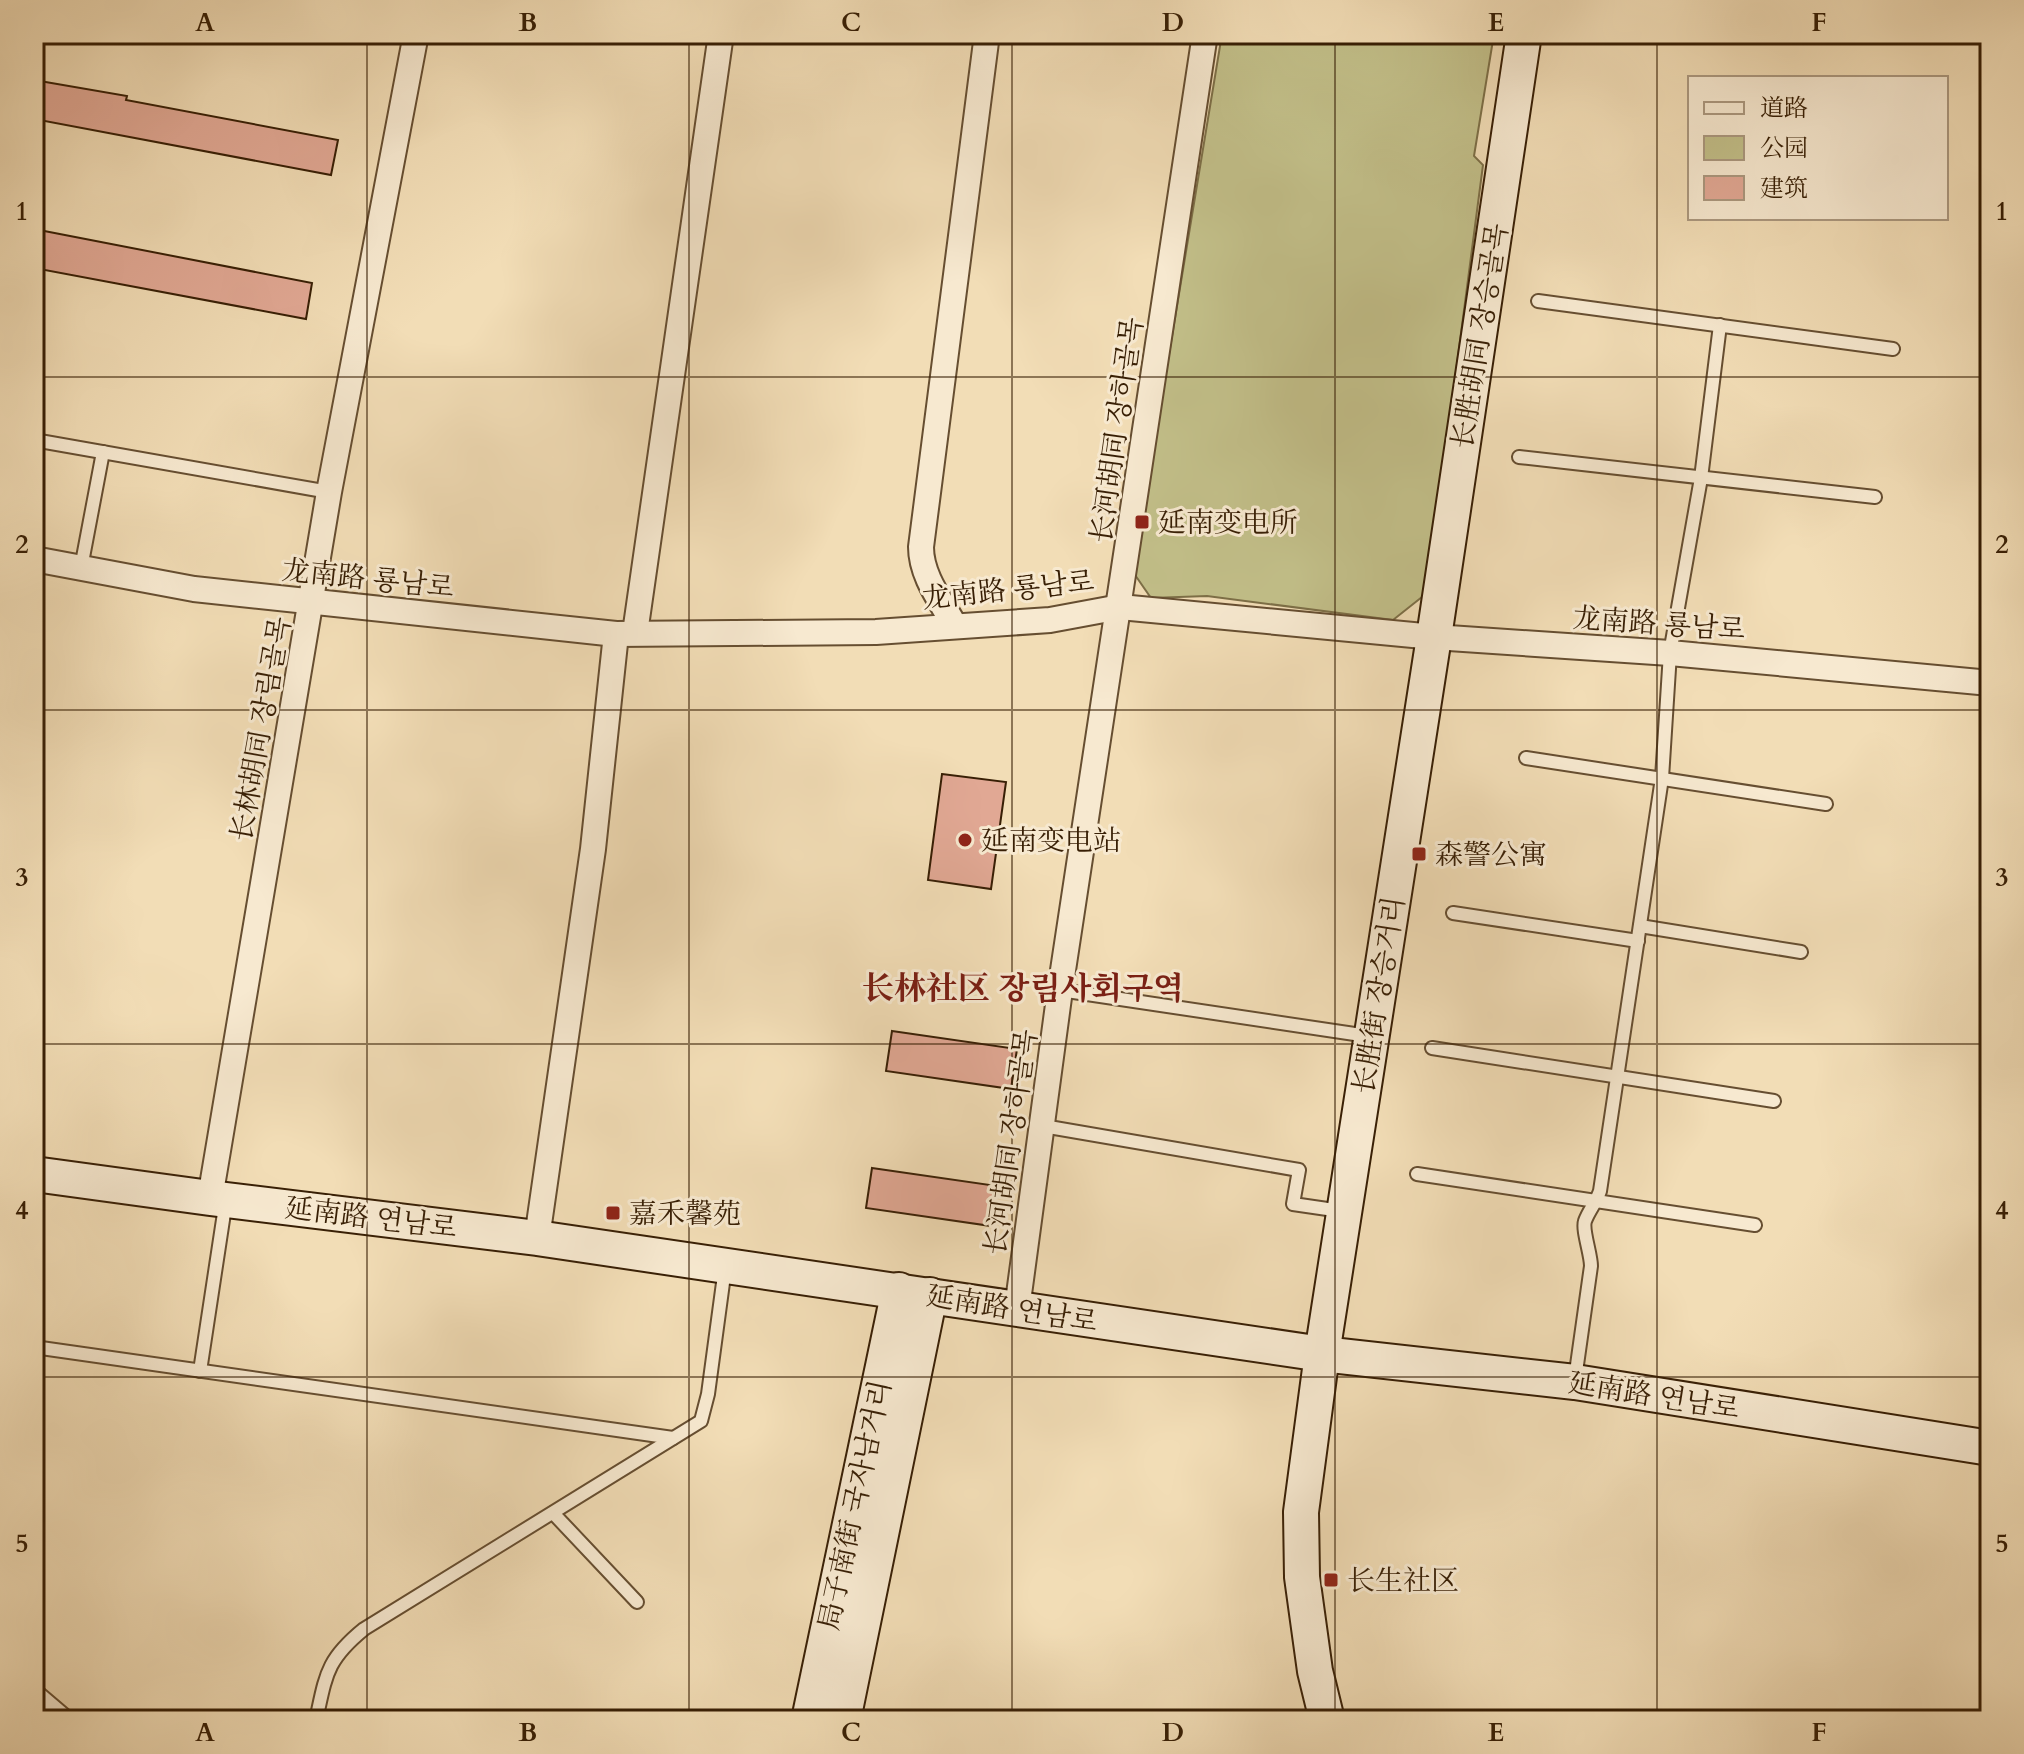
<svg xmlns="http://www.w3.org/2000/svg" width="2024" height="1754" font-family="Cardo,'Noto Serif SC','Noto Serif KR',serif">
  <style>
    .green { fill: #c2bf89; stroke: #7d6f47; stroke-width: 2 }
    .building { fill: #e1a894; stroke: #381f05; stroke-width: 2 }
    .lines { fill: none; stroke-linecap: round; stroke-linejoin: round }
    .lane-casing { stroke: #664e31; stroke-width: 16 }
    .street-casing { stroke: #664e31; stroke-width: 28 }
    .secondary-casing { stroke: #381f05; stroke-width: 38 }
    .lane { stroke: #f7e9d0; stroke-width: 12 }
    .street { stroke: #f7e9d0; stroke-width: 24 }
    .secondary { stroke: #f7e9d0; stroke-width: 34 }
    .grid { fill: none; stroke: #381f05; stroke-width: 2; stroke-opacity: 0.55 }
    .poi-dot { fill: #8f2418; stroke: #f7e9d0; stroke-width: 3 }
    .labels { text-anchor: middle; stroke-width: 6; stroke-linejoin: round; paint-order: stroke }
    .street-label { font-size: 28px; fill: #381f05; stroke: #f7e9d0 }
    .poi-label { font-size: 28px; fill: #381f05; stroke: #f7e9d0; text-anchor: start }
    .quarter-label { font-size: 32px; font-weight: bold; fill: #7a1f14; stroke: #f7e9d0 }
    .neatline { fill: none; stroke: #381f05; stroke-width: 3 }
    .grid-label { font-size: 26px; text-anchor: middle; font-weight: bold; fill: #381f05 }
  </style>
  <rect width="100%" height="100%" fill="#f2ddb6"/>
  <filter id="stains"><feTurbulence type="fractalNoise" baseFrequency=".0025" numOctaves="4"/><feColorMatrix values="0 0 0 0 .2 0 0 0 0 .09 0 0 0 0 .02 0 0 0 .5 -.17"/></filter>
  <radialGradient id="worn" r=".72"><stop offset=".6" stop-color="#630" stop-opacity="0"/><stop offset="1" stop-color="#630" stop-opacity=".3"/></radialGradient>
  <polygon class="green" points="1222,34 1494,34 1474,156 1483,165 1427,593 1393,620 1207,596 1151,598 1133,572"/>
  <g class="building">
    <polygon points="34,80 127,96 126,100 338,140 331,175 34,119"/>
    <polygon points="34,229 312,283 306,319 34,268"/>
    <polygon points="942,774 1006,782 991,889 928,880"/>
    <polygon points="892,1031 1017,1049 1011,1089 886,1071"/>
    <polygon points="872,1168 997,1186 991,1226 866,1208"/>
  </g>
  <g class="lines">
    <defs>
      <g id="lane">
        <polyline points="1538,301 1893,349"/>
        <polyline points="34,440 329,492"/>
        <polyline points="1519,457 1875,497"/>
        <polyline points="81,568 103,452"/>
        <polyline points="1526,758 1826,804"/>
        <polyline points="1453,913 1638,941"/>
        <polyline points="1640,926 1801,952"/>
        <polyline points="1060,990 1368,1036"/>
        <polyline points="1432,1048 1774,1101"/>
        <polyline points="1043,1126 1299,1170 1293,1204 1341,1211"/>
        <polyline points="1417,1174 1755,1225"/>
        <polyline points="34,1347 673,1438"/>
        <polyline points="200,1371 226,1200"/>
        <path d="M1575,1379L1591,1266C1591,1254 1582,1230 1585,1221C1589,1210 1596,1203 1600,1191L1662,778L1670,653L1701,478L1720,325"/>
        <polyline points="553,1513 637,1602"/>
        <path d="M316,1720C326,1675 326,1660 364,1629L701,1421L708,1394L725,1268"/>
      </g>
      <g id="street">
        <polyline points="34,559 194,589 616,634 876,632 1050,620 1120,607 1434,637 1670,653 1990,683"/>
        <path d="M955,626C941,601 921,576 921,547L987,34"/>
        <polyline points="635,633 721,34"/>
        <polyline points="210,1198 329,492 416,34"/>
        <polyline points="537,1238 593,849 616,634"/>
        <polyline points="1017,1309 1060,990 1205,34"/>
        <polyline points="34,1697 61,1720"/>
      </g>
      <g id="secondary">
        <polyline points="34,1174 210,1198 537,1238 1322,1354 1575,1382 1990,1448"/>
        <polyline points="809,1720 899,1290"/>
        <polyline points="843,1720 930,1295"/>
        <polyline points="1327,1720 1315,1671 1302,1577 1301,1512 1322,1354 1434,637 1524,34"/>
      </g>
    </defs>
    <use href="#lane" class="lane-casing"/>
    <use href="#street" class="street-casing"/>
    <use href="#secondary" class="secondary-casing"/>
    <use href="#lane" class="lane"/>
    <use href="#street" class="street"/>
    <use href="#secondary" class="secondary"/>
  </g>
  <path class="grid" d="M367,34V1720M689,34V1720M1012,34V1720M1335,34V1720M1657,34V1720M34,377H1990M34,710H1990M34,1044H1990M34,1377H1990"/>
  <g class="poi-dot">
    <rect x="1134" y="514" width="16" height="16" rx="4"/>
    <circle cx="965" cy="840" r="8"/>
    <rect x="1411" y="846" width="16" height="16" rx="4"/>
    <rect x="605" y="1205" width="16" height="16" rx="4"/>
    <rect x="1323" y="1572" width="16" height="16" rx="4"/>
  </g>
  <g class="labels">
    <g class="street-label">
      <text transform="translate(1479 336) rotate(-81)" y="10">长胜胡同 장승골목</text>
      <text transform="translate(1116 430) rotate(-82)" y="10">长河胡同 장하골목</text>
      <text transform="translate(368 578) rotate(6)" y="10">龙南路 룡남로</text>
      <text transform="translate(1008 589) rotate(-6)" y="10">龙南路 룡남로</text>
      <text transform="translate(1659 623) rotate(4)" y="10">龙南路 룡남로</text>
      <text transform="translate(260 729) rotate(-80)" y="10">长林胡同 장림골목</text>
      <text transform="translate(1378 995) rotate(-81)" y="10">长胜街 장승거리</text>
      <text transform="translate(1010 1142) rotate(-82)" y="10">长河胡同 장하골목</text>
      <text transform="translate(371 1217) rotate(7)" y="10">延南路 연남로</text>
      <text transform="translate(1012 1308) rotate(9)" y="10">延南路 연남로</text>
      <text transform="translate(1654 1395) rotate(9)" y="10">延南路 연남로</text>
      <text transform="translate(854 1505) rotate(-78)" y="10">局子南街 국자남거리</text>
    </g>
    <g class="poi-label">
      <text x="1158" y="532">延南变电所</text>
      <text x="981" y="850">延南变电站</text>
      <text x="1435" y="864">森警公寓</text>
      <text x="629" y="1223">嘉禾馨苑</text>
      <text x="1347" y="1590">长生社区</text>
    </g>
    <g class="quarter-label">
      <text x="1023" y="999">长林社区 장림사회구역</text>
    </g>
  </g>
  <rect width="2024" height="1754" fill="none" stroke="#f2ddb6" stroke-width="88"/>
  <rect x="1688" y="76" width="260" height="144" fill="#f7e9d0" stroke="#ab987f" stroke-width="2"/>
  <rect x="1704" y="102" width="40" height="12" fill="#f7e9d0" stroke="#ab987f" stroke-width="2"/>
  <text x="1760" y="116" font-size="24" fill="#381f05">道路</text>
  <rect x="1704" y="136" width="40" height="24" fill="#c2bf89" stroke="#ab987f" stroke-width="2"/>
  <text x="1760" y="156" font-size="24" fill="#381f05">公园</text>
  <rect x="1704" y="176" width="40" height="24" fill="#e1a894" stroke="#ab987f" stroke-width="2"/>
  <text x="1760" y="196" font-size="24" fill="#381f05">建筑</text>
  <rect x="44" y="44" width="1936" height="1666" class="neatline"/>
  <g class="grid-label">
    <text x="205" y="31">A</text>
    <text x="528" y="31">B</text>
    <text x="851" y="31">C</text>
    <text x="1173" y="31">D</text>
    <text x="1496" y="31">E</text>
    <text x="1819" y="31">F</text>
    <text x="22" y="220">1</text>
    <text x="2002" y="220">1</text>
    <text x="22" y="553">2</text>
    <text x="2002" y="553">2</text>
    <text x="22" y="886">3</text>
    <text x="2002" y="886">3</text>
    <text x="22" y="1219">4</text>
    <text x="2002" y="1219">4</text>
    <text x="22" y="1552">5</text>
    <text x="2002" y="1552">5</text>
    <text x="205" y="1741">A</text>
    <text x="528" y="1741">B</text>
    <text x="851" y="1741">C</text>
    <text x="1173" y="1741">D</text>
    <text x="1496" y="1741">E</text>
    <text x="1819" y="1741">F</text>
  </g>
  <rect width="100%" height="100%" filter="url(#stains)"/>
  <rect width="100%" height="100%" fill="url(#worn)"/>
</svg>
